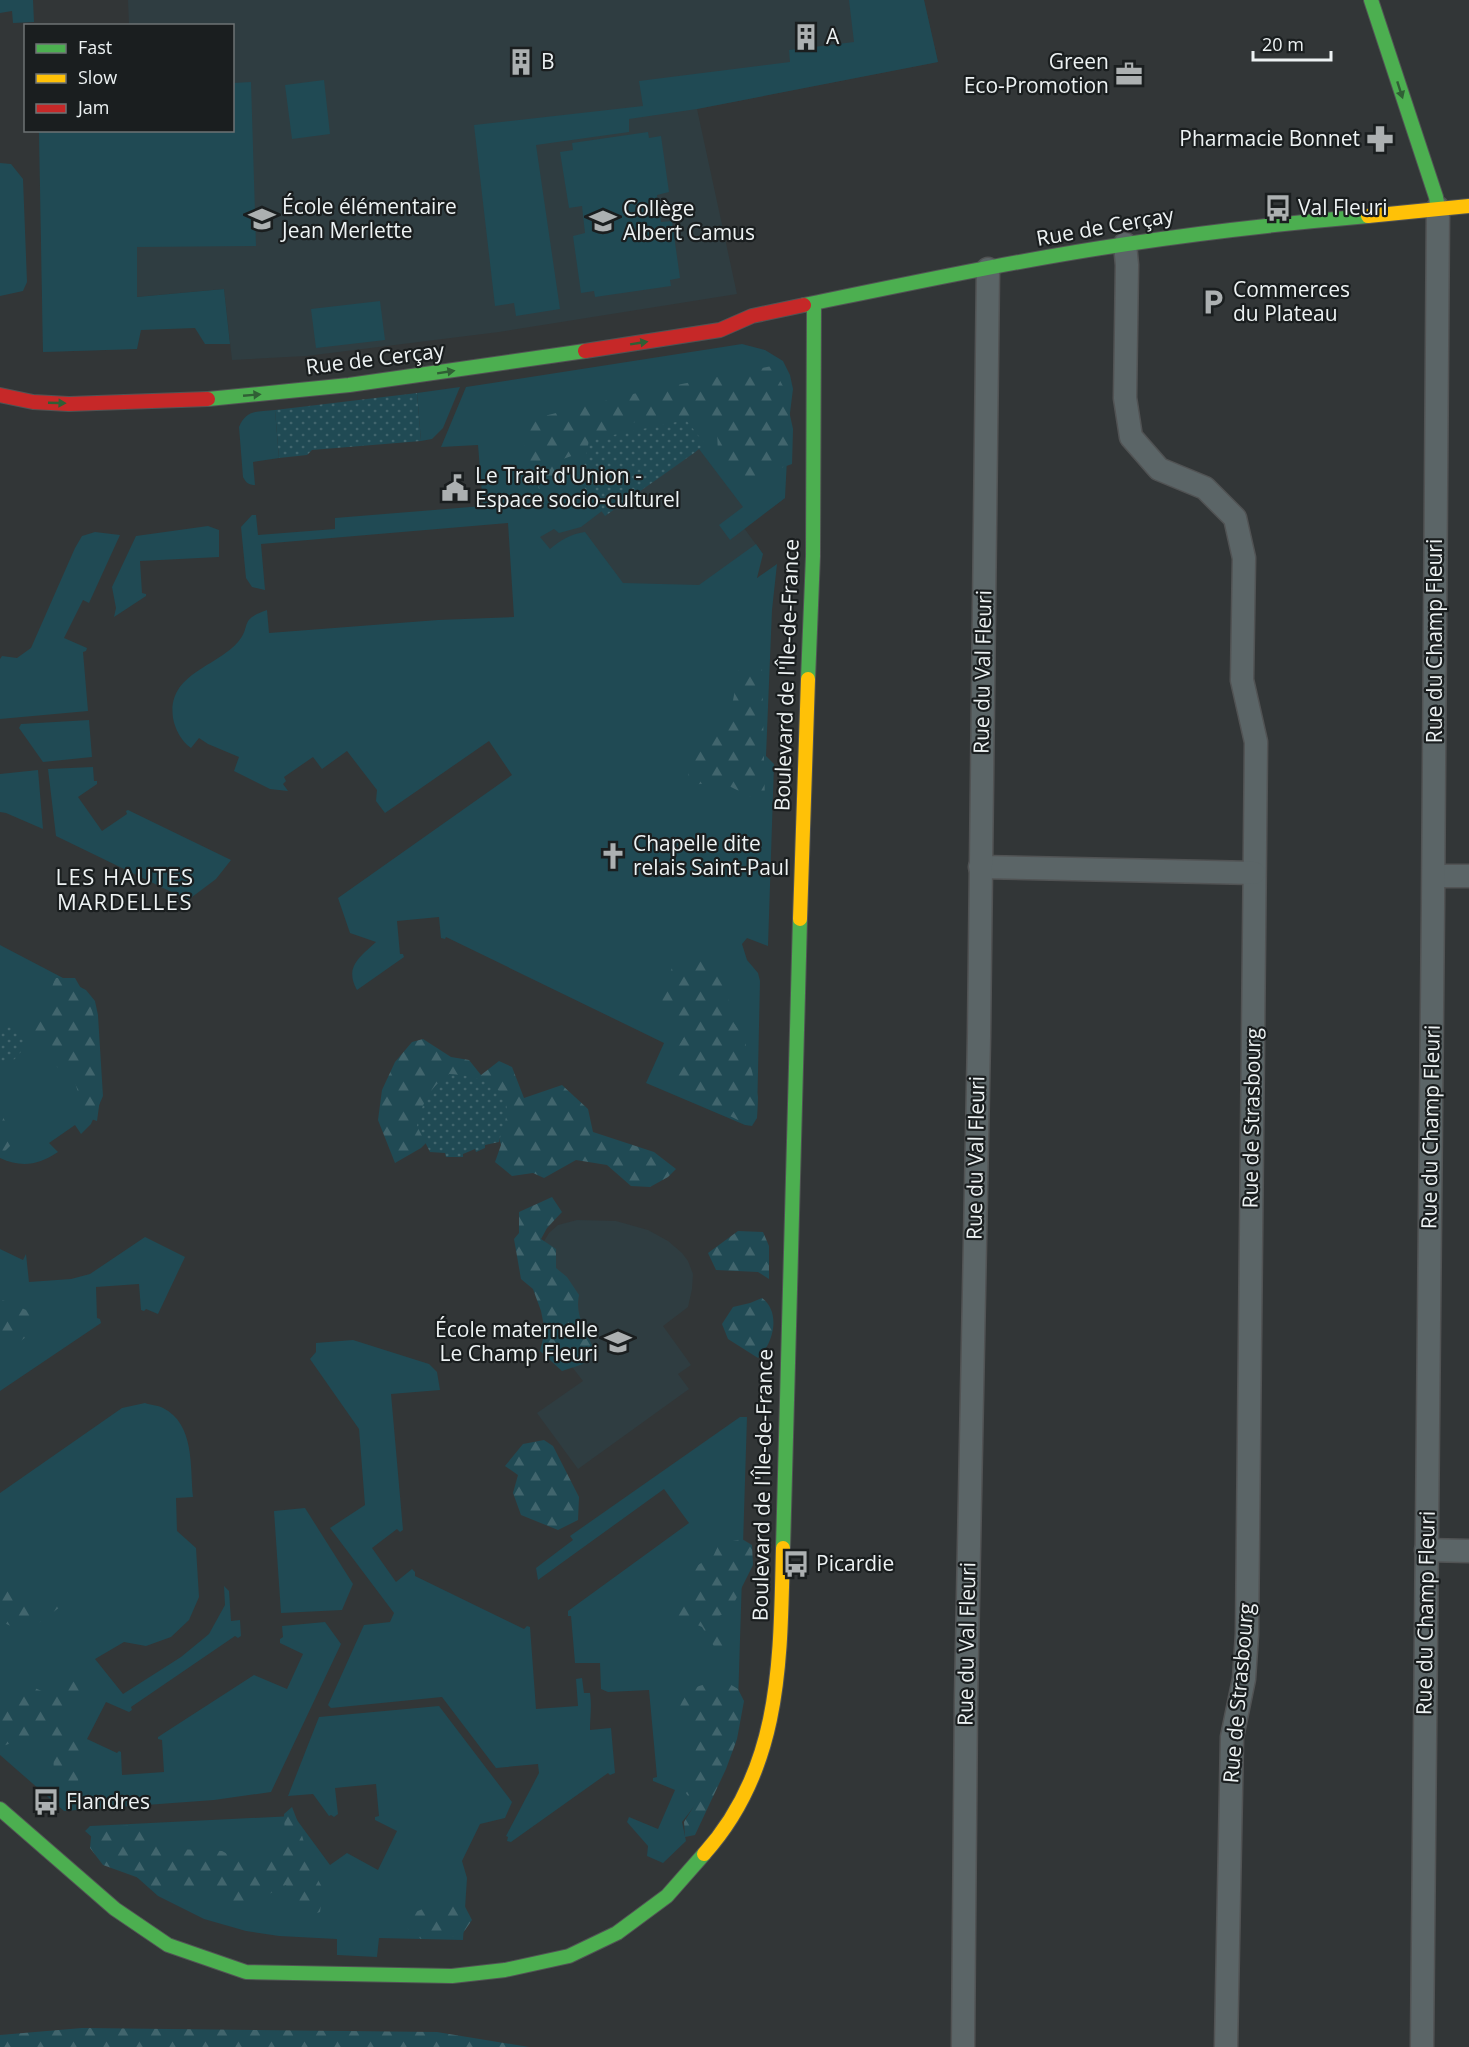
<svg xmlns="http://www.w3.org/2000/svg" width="1469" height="2047" font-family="'Open Sans',sans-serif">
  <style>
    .built { fill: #2f3d41 }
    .grass { fill: #204a54 }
    .forest { fill: url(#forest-firs) }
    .park { fill: url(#park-dots) }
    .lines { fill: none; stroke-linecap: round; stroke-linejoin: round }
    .street-casing { stroke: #515354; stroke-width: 25 }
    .fast-casing { stroke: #515354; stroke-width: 16 }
    .slow-casing { stroke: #515354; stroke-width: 16 }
    .jam-casing { stroke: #515354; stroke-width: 16 }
    .street { stroke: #5b6567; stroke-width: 22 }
    .fast { stroke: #4caf50; stroke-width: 14 }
    .slow { stroke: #ffc107; stroke-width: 14 }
    .jam { stroke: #c62828; stroke-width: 14 }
    .oneway { fill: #305f35 }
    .labels { text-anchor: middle; stroke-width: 4.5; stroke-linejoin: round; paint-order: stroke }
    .poi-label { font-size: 21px; fill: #edf2f3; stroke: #1a1e1f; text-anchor: start }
    .street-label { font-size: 21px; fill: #edf2f3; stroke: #1a1e1f }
    .neighbourhood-label { font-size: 22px; letter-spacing: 1.5px; fill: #edf2f3; stroke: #1a1e1f }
  </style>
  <defs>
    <pattern id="forest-firs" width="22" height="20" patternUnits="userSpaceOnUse" patternTransform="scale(1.5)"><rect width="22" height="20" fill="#204a54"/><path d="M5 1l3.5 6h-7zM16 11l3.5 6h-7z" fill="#41656d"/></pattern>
    <pattern id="park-dots" width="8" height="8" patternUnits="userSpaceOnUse" patternTransform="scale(1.5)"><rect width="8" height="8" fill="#204a54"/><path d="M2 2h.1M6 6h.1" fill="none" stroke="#41656d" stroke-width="1.8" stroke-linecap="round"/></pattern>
  </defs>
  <rect width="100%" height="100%" fill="#323637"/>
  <g class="built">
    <polygon points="128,0 924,0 938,62 697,109 737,294 499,332 306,356 232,360 224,289 137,297 137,349 43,352 39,131 232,130 232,26 129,25"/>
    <polygon points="738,373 785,498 744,528 763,554 658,649 518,545 503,442"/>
    <polygon points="577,1220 616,1221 648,1230 668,1241 682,1253 688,1261 693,1274 692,1289 688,1307 663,1326 691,1365 678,1374 689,1389 578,1469 537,1413 583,1381 566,1359 543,1243 549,1233 558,1225"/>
  </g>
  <g class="grass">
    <polygon points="0,0 33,0 34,22 13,23 12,11 0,13"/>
    <polygon points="849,0 924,0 938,62 697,109 629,119 629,132 536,145 560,309 516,316 514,303 495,306 474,125 643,106 639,81 790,62 789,50 854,42"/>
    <polygon points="324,80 330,134 292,139 285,85"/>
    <polygon points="251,82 256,246 137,247 137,297 224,289 230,344 205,344 195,328 141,330 137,349 43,352 39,131 232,130 233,83"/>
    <polygon points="648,132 649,138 661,136 669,192 657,195 661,222 672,221 680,278 670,280 671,286 595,297 594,291 581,293 573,236 585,233 582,206 569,208 560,152 573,150 572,143"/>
    <polygon points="0,163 11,164 23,179 27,282 23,291 0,296"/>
    <polygon points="380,301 385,340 316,348 311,309"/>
    <path d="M742,344L765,350L783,361L790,375L793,389L789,421L785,498L730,540L719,525L743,507L699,449L581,483L602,511L581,527L559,533L554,529L540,537L550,549C561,540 570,534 585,532L623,583L699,585L756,544L763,554L757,578L777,564L772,610L766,756L774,764L768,946L747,938L742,944L747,960L758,973L760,981L757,1118L752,1126L745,1125L646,1083L664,1043L446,937L445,939L441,938L439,917L397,921L400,954H403L404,957L357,990C344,967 360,957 376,942L350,933L338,898L512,775L489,741L385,813L376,801L377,790L347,751L322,769L313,757L284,777L286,781L283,784L288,791L270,789L234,771L239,757L208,744L199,738L191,748C181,741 175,729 173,718C167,674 215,668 238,642C252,626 238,620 267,610L269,633L438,620L514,617L508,523L261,544L265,590L252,587L246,578L241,527L252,515H256L258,535L335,529V518L483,506L478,445L441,447L466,387Z"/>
    <polygon points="460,387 443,428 432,439 421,441 417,393"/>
    <path d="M275,410L279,458L253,462L255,485C249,485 246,483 243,477L239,427C247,409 257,412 275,410Z"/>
    <polygon points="208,526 219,530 219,557 140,561 142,593 146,594 146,596 114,617 116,608 112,587 136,536"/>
    <polygon points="95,532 120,535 89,603 83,600 64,638 87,648 86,651 83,652 88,711 0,719 0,659 2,656 17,658 31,648 75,548 82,536"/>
    <polygon points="89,720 92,757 43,762 19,728 21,724"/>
    <polygon points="93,767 94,781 97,781 97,784 78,797 102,831 127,814 126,811 128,810 231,860 216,879 188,900 56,836 48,769"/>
    <polygon points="38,770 43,829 6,813 0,812 0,774"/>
    <path d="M0,945L86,990L95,1001L98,1015L103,1096L91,1124L81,1134L75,1125L49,1143L58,1152C38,1165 22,1168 0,1158Z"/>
    <polygon points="145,1237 185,1257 158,1314 146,1309 144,1311 141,1310 139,1284 96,1287 97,1318 100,1319 101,1323 0,1391 0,1249 23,1260 26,1254 29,1282 71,1279 90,1274"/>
    <path d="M353,1340L429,1364L437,1372L440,1390L391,1394L403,1530L400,1532L397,1529L372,1548L396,1582L412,1569L415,1572V1576L524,1629L527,1626L530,1627L536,1709L578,1706L576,1679L582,1678L584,1693H590C592,1707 590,1716 590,1730L611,1728L615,1773L610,1775L608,1773L511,1842L507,1841L508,1837L506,1836L539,1773L538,1764L496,1768L442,1697L331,1708L328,1705L364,1625L390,1622L394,1613L330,1528L365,1505L359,1429L310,1359L316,1352V1343Z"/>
    <path d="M145,1403C150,1405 158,1405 163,1408C195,1424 190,1467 193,1497L176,1498L177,1531L196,1548L199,1597L189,1620L171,1637L146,1646L124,1642L95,1659L123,1694L181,1657L209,1634L225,1605L224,1586L229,1591L231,1621L240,1620L241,1636L238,1638L235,1636L131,1707L132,1710L129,1712L106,1702L87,1739L117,1753L119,1751L121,1752L122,1775L164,1772L162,1740L158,1739V1737L254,1675L287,1689L303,1654L280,1643V1639L283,1637L282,1626L325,1622L341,1644L271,1792L214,1800L64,1811L0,1755V1493L122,1408Z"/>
    <polygon points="740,1417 747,1417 738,1704 703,1795 682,1822 686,1841 663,1863 647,1856 648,1846 627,1822 629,1817 658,1829 675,1790 653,1781 653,1778 657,1777 649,1690 608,1692 601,1689 600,1663 575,1663 571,1616 568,1616 568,1611 689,1523 664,1489 538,1580 536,1568 573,1540 570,1536"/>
    <polygon points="305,1508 353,1584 342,1610 281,1613 274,1511"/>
    <polygon points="439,1706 512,1802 505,1818 480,1824 462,1861 467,1878 463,1940 379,1938 377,1957 337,1955 337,1939 279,1936 246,1931 204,1919 158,1896 85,1831 90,1826 294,1816 330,1865 347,1853 378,1870 397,1831 375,1820 375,1817 379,1816 376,1784 335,1788 338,1814 334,1817 331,1815 329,1816 313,1794 288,1796 319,1717"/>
  </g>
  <g class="forest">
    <polygon points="772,366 784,388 793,429 792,464 749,479 718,454 717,430 711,422 682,417 635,422 580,453 563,459 557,479 539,489 522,438 536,418 637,393"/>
    <polygon points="740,664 762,668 765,804 721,782 690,785 687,765 729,721"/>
    <polygon points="711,955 728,983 729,1016 744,1037 758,1097 757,1118 740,1121 673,1088 677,1049 688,1030 660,998 674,963"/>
    <polygon points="55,978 75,978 90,1004 98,1030 95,1060 102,1084 97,1121 77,1114 79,1096 73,1075 55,1066 52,1044 41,1044 32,1031 44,1012"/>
    <polygon points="423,1039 451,1057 469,1060 481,1075 499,1061 512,1067 524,1098 562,1085 588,1109 593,1132 654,1152 676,1169 668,1177 650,1187 631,1186 607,1165 576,1160 544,1178 533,1173 512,1176 495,1162 501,1145 495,1120 428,1141 421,1148 395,1163 378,1120 382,1090 395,1062 412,1042"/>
    <polygon points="0,1111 7,1125 17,1129 18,1138 0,1156"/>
    <path d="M552,1197L562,1212L547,1228L541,1239L556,1249V1268L567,1277L579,1295C575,1314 584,1328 592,1345L583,1364L562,1371L540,1351L545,1331L541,1311L533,1289L521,1279L514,1239L519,1233V1212Z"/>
    <polygon points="738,1231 763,1232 769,1246 769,1279 758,1272 716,1270 708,1253"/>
    <path d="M762,1298C781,1312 774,1343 758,1358L728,1339L722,1324L733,1307L750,1303Z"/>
    <polygon points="0,1299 31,1312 29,1335 0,1355"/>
    <polygon points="544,1440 553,1446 579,1497 578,1520 558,1530 521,1515 513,1493 518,1475 505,1466 523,1444"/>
    <polygon points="742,1539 752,1545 753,1565 731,1609 716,1618 717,1629 724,1638 724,1646 715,1648 702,1627 677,1616 677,1603 689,1586 691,1570 704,1561 710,1563 719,1544"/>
    <polygon points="0,1572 6,1576 28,1611 64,1592 64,1604 32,1628 18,1629 4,1623 0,1614"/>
    <polygon points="81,1678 88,1692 69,1703 55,1715 68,1737 83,1748 78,1782 65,1792 54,1775 53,1748 40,1733 0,1747 0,1691 5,1695 26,1684 46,1693"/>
    <path d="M723,1680L738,1689L744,1701L737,1739L726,1769L695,1835L685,1837L684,1822L694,1806L686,1793L694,1783L690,1765L699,1741L692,1725L677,1714C687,1686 696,1686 723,1680Z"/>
    <polygon points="292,1807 299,1825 311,1867 323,1889 320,1912 296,1920 286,1885 239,1910 204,1885 160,1894 139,1878 103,1865 90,1848 92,1827 148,1825 177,1849 222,1851 258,1870 285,1839 284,1814"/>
    <polygon points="461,1899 472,1920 461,1936 421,1939 408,1929 406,1916 432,1905 444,1907 448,1902"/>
    <polygon points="82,2028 437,2032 529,2047 0,2047 0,2035"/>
  </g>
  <g class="park">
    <polygon points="417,393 421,441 312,450 307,455 279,458 275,410"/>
    <polygon points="686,420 705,444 694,453 605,516 581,483 589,440"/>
    <path d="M0,1026C32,1025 31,1058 0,1066Z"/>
    <path d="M449,1074C471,1075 506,1082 507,1110C507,1120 501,1132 499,1142L485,1145V1148L476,1152L475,1149L463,1154V1157H446L445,1153L430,1152L417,1126C422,1103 430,1087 449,1074Z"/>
  </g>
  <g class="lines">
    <defs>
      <g id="street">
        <polyline points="1125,244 1127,265 1125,398 1131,437 1159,469 1205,488 1235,518 1244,558 1242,680 1256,742 1247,1634 1244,1679 1232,1737 1226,2047"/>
        <polyline points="980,867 1254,873"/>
        <polyline points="1434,876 1469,876"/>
        <polyline points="1426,1550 1469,1551"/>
        <polyline points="963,2047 966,1700 979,1036 988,269"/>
        <polyline points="1422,2047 1433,905 1438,208"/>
      </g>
      <g id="fast">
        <polyline points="1371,0 1436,197 1438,208"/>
        <path d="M804,305C911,283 1019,260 1127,244C1207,232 1287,223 1368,216"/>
        <polyline points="208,399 349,385 585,351"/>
        <polyline points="808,679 813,556 814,304"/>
        <polyline points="783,1548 800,919"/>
        <polyline points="0,1809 115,1909 168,1945 246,1972 452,1976 505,1970 569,1956 617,1933 667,1896 704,1854"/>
      </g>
      <g id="slow">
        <polyline points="1368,216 1469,206"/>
        <polyline points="800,919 808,679"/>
        <path d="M704,1854C783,1766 780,1658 783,1548"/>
      </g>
      <g id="jam">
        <polyline points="585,351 720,330 752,316 804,305"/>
        <polyline points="0,395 33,402 69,404 208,399"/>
      </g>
    </defs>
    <use href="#street" class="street-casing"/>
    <use href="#fast" class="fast-casing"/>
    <use href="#slow" class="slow-casing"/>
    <use href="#jam" class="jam-casing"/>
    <use href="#street" class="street"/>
    <use href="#fast" class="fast"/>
    <use href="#slow" class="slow"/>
    <use href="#jam" class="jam"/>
  </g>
  <defs><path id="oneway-solid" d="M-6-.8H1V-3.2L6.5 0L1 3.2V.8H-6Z" transform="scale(1.5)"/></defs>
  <g class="oneway">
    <use href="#oneway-solid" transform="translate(1400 90) rotate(72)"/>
    <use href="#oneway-solid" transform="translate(639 343) rotate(-9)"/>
    <use href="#oneway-solid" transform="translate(446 372) rotate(-9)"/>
    <use href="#oneway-solid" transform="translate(252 395) rotate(-5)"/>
    <use href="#oneway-solid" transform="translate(57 403) rotate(2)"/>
  </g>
  <defs>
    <symbol id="building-bare" viewBox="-9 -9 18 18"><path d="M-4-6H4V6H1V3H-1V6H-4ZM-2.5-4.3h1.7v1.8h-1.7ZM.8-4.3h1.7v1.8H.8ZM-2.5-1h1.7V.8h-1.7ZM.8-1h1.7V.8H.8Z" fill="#acb0b1" stroke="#1a1e1f" stroke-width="2.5" paint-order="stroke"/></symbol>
    <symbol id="office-bare" viewBox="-9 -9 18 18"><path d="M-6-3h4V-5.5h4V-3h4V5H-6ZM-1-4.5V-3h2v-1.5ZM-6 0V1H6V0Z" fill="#acb0b1" stroke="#1a1e1f" stroke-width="2.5" paint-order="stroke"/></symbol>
    <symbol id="pharmacy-bare" viewBox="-9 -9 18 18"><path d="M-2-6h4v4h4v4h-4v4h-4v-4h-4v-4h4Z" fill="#acb0b1" stroke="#1a1e1f" stroke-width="2.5" paint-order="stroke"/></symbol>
    <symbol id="bus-bare" viewBox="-9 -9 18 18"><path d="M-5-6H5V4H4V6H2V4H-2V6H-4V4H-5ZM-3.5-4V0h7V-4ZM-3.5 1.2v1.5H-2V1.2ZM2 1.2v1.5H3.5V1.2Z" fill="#acb0b1" stroke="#1a1e1f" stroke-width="2.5" paint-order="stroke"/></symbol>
    <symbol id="school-bare" viewBox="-9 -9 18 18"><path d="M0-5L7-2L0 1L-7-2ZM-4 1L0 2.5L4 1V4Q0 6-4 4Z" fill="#acb0b1" stroke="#1a1e1f" stroke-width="2.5" paint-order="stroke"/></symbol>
    <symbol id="parking-bare" viewBox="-9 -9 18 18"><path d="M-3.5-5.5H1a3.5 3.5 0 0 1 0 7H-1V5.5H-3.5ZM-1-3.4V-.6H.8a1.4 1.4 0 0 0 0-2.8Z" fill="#acb0b1" stroke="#1a1e1f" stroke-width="2.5" paint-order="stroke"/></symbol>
    <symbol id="civic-bare" viewBox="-9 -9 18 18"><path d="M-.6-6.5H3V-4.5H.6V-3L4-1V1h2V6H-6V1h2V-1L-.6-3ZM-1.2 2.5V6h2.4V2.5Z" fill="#acb0b1" stroke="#1a1e1f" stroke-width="2.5" paint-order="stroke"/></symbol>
    <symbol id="church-bare" viewBox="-9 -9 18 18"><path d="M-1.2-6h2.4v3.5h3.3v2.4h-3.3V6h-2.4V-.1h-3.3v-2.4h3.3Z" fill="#acb0b1" stroke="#1a1e1f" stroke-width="2.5" paint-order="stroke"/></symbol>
  </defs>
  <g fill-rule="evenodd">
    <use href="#building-bare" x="787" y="18" width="38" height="38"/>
    <use href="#building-bare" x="502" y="43" width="38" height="38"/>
    <use href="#office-bare" x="1110" y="55" width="38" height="38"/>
    <use href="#pharmacy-bare" x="1361" y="120" width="38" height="38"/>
    <use href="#bus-bare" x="1259" y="189" width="38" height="38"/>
    <use href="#school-bare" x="243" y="200" width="38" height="38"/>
    <use href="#school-bare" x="584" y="202" width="38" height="38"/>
    <use href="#parking-bare" x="1194" y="283" width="38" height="38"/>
    <use href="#civic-bare" x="436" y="469" width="38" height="38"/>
    <use href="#church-bare" x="594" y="837" width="38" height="38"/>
    <use href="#school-bare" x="599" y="1323" width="38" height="38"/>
    <use href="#bus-bare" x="777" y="1545" width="38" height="38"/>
    <use href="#bus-bare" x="27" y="1783" width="38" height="38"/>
  </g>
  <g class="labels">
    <g class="poi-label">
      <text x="826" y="44">A</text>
      <text x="541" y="69">B</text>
      <text x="1109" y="69" text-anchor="end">Green<tspan x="1109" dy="24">Eco-Promotion</tspan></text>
      <text x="1360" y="146" text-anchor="end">Pharmacie Bonnet</text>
      <text x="282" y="214">École élémentaire<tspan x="282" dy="24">Jean Merlette</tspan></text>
      <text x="1298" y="215">Val Fleuri</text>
      <text x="623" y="216">Collège<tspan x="623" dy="24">Albert Camus</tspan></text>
      <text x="1233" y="297">Commerces<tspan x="1233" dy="24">du Plateau</tspan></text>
      <text x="475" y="483">Le Trait d'Union -<tspan x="475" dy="24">Espace socio-culturel</tspan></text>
      <text x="633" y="851">Chapelle dite<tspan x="633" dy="24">relais Saint-Paul</tspan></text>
      <text x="598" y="1337" text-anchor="end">École maternelle<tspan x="598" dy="24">Le Champ Fleuri</tspan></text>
      <text x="816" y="1571">Picardie</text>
      <text x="66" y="1809">Flandres</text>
    </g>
    <g class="street-label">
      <text transform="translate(1105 227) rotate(-10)" y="7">Rue de Cerçay</text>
      <text transform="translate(375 359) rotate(-7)" y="7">Rue de Cerçay</text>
      <text transform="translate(1435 641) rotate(-90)" y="7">Rue du Champ Fleuri</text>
      <text transform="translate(983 672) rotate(-89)" y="7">Rue du Val Fleuri</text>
      <text transform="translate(787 675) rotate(-88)" y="7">Boulevard de l'Île-de-France</text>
      <text transform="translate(1252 1118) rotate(-89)" y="7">Rue de Strasbourg</text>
      <text transform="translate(1431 1127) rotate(-89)" y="7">Rue du Champ Fleuri</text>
      <text transform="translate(976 1158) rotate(-89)" y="7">Rue du Val Fleuri</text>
      <text transform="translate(763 1485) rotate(-89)" y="7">Boulevard de l'Île-de-France</text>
      <text transform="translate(1426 1613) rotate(-89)" y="7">Rue du Champ Fleuri</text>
      <text transform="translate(967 1644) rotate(-89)" y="7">Rue du Val Fleuri</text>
      <text transform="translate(1239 1693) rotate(-85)" y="7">Rue de Strasbourg</text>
    </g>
    <g class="neighbourhood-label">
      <text x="125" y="885">LES HAUTES<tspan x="125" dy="25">MARDELLES</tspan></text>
    </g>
  </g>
  <rect x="24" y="24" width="210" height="108" fill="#1a1e1f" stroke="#6e7374" stroke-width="1.5"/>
  <rect x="36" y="44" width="30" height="9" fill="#4caf50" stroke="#6e7374" stroke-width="1.5"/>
  <text x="78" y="54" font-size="18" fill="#edf2f3">Fast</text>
  <rect x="36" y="74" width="30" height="9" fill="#ffc107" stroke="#6e7374" stroke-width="1.5"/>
  <text x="78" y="84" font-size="18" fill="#edf2f3">Slow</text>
  <rect x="36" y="104" width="30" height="9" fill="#c62828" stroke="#6e7374" stroke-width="1.5"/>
  <text x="78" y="114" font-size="18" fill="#edf2f3">Jam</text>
  <path d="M1253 51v9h78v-9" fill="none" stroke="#edf2f3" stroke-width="3"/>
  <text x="1262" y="51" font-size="18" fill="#edf2f3" stroke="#1a1e1f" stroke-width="4.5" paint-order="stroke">20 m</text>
</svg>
